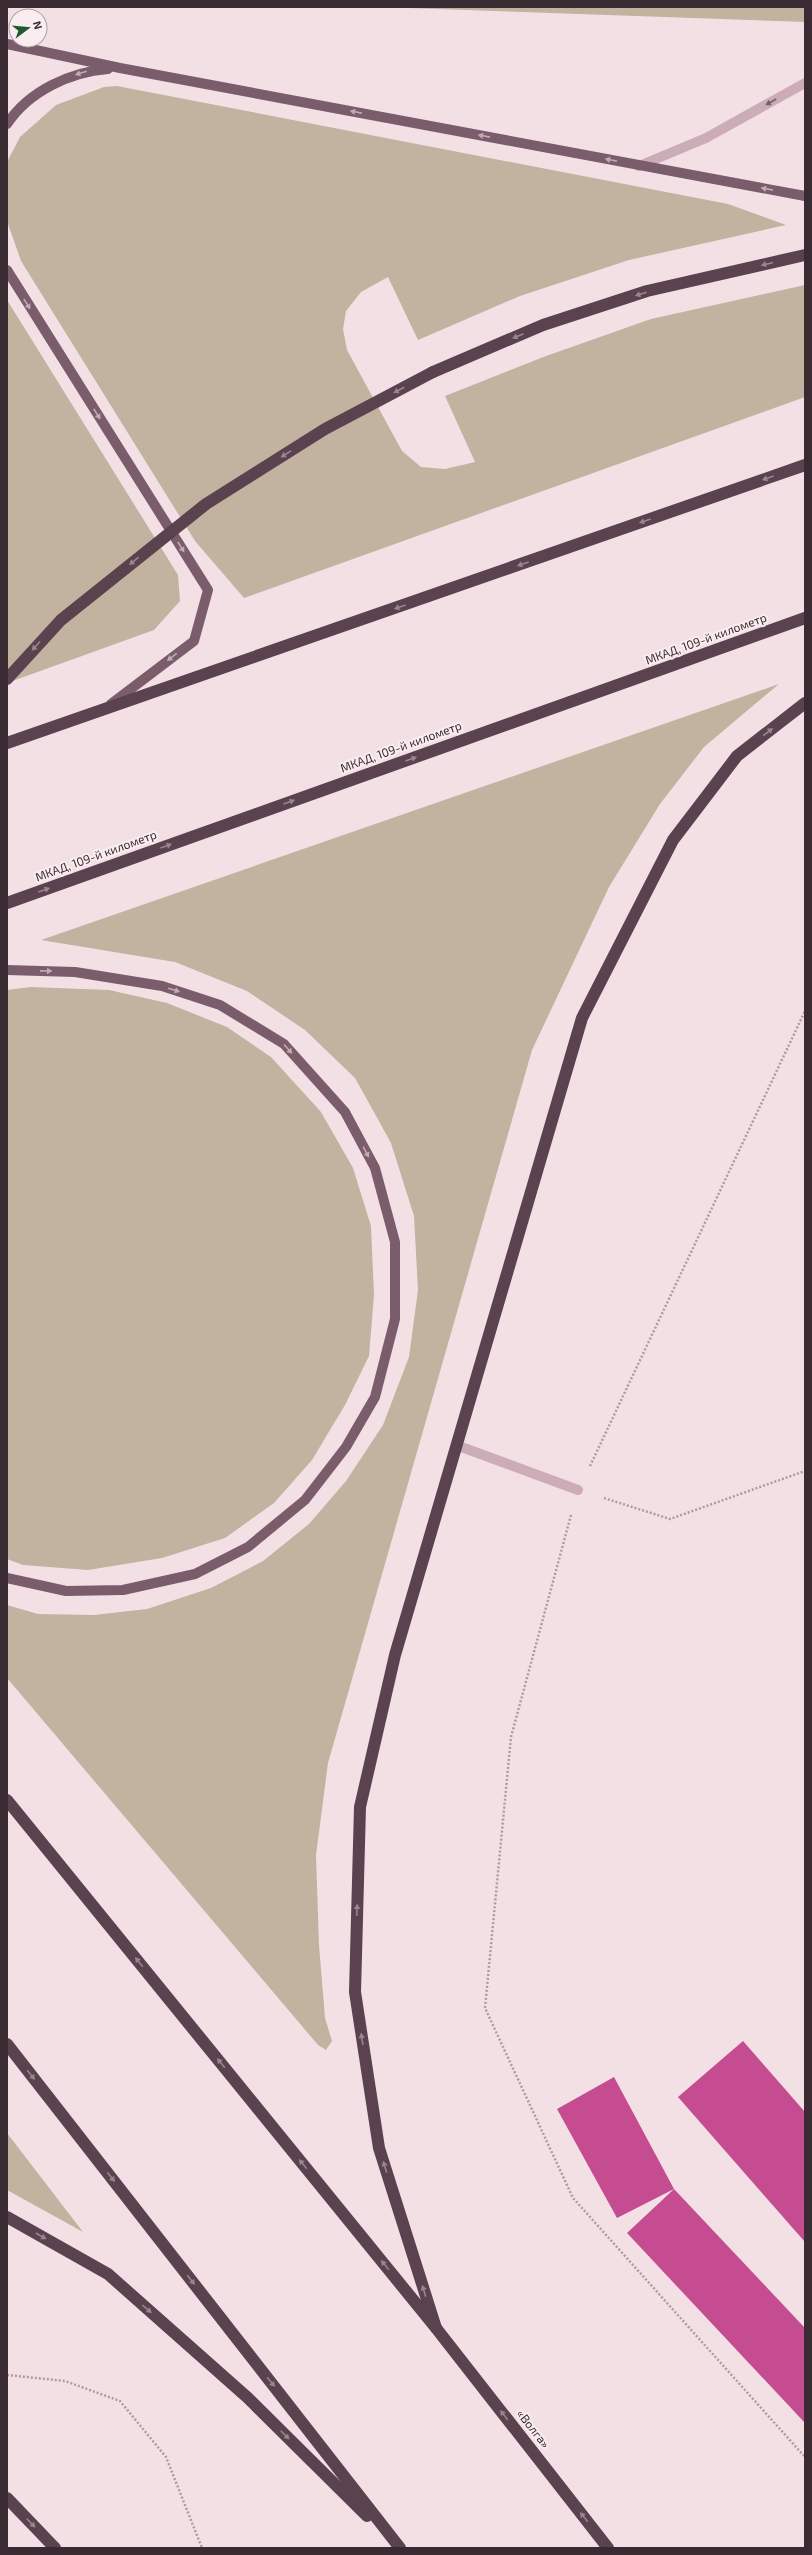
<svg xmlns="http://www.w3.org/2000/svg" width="812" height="2555" font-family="'Exo 2',sans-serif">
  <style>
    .green { fill: #c2b2a0 }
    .building { fill: #c54c91 }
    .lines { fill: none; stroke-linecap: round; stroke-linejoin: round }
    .path { stroke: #b796a2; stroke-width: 2.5; stroke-dasharray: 2 2; stroke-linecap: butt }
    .minor { stroke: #ccacb7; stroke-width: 10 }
    .major { stroke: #7b5c6b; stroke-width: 10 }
    .highway { stroke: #5a424e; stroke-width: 12 }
    .highway-bridge { stroke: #5a424e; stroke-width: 12 }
    .oneway { fill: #c1acb4 }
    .oneway2 { fill: #745f67 }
    .oneway3 { fill: #9a868f }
    .labels { text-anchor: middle; stroke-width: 4; stroke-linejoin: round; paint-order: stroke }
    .street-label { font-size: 12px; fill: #3a2b32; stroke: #faedf0 }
  </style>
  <rect width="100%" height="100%" fill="#f3e0e5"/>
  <g class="green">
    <polygon points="380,7 805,7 805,22"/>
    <polygon points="117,86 728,204 786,225 629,260 520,296 418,340 388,277 361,292 346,311 343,329 347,350 402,451 421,467 445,469 475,462 445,396 546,356 651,319 805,285 805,397 244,598 195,541 21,261 7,221 7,162 20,137 56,105 104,87"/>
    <polygon points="7,300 178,575 180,601 154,630 7,683"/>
    <polygon points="779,684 704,747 660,804 609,887 532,1050 328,1763 316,1855 319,1945 325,2018 332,2041 326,2050 318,2045 7,1678 7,1605 38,1614 94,1615 147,1609 211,1588 263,1561 309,1524 346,1481 383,1425 409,1357 418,1290 414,1216 391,1143 355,1078 305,1030 247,991 175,962 41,940"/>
    <polygon points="31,987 109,990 167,1003 227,1027 271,1057 321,1112 353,1168 371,1226 374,1295 369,1356 345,1405 312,1460 274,1503 225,1538 162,1558 88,1570 23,1565 7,1559 7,990"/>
    <polygon points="7,2133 83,2232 7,2190"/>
  </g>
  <g class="building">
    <polygon points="743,2041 805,2112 805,2242 678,2097"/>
    <polygon points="614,2077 674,2189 617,2218 557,2109"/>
    <polygon points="674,2189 805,2328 805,2423 627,2233"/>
  </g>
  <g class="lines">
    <g class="path">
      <polyline points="590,1466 805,1011"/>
      <polyline points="604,1498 670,1519 805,1471"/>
      <polyline points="571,1515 511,1737 485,2008 573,2198 805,2457"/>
      <polyline points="7,2375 65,2381 120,2401 166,2457 202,2548"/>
    </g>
    <g class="minor">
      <polyline points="639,166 706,138 805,83"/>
      <polyline points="456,1445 578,1490"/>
    </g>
    <g class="major">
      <polyline points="7,44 120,68 805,196"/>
      <path d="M7,124C29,91 70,72 108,69"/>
      <polyline points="7,270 208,590 194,641 111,704"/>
      <polyline points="7,970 75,972 162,986 220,1005 284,1044 345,1112 375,1168 395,1242 395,1319 375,1397 346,1447 305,1500 248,1547 195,1574 123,1590 66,1591 7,1578"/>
    </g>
    <g class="highway">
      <polyline points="433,372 543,325 647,291 805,255"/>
      <polyline points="7,743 805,465"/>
      <polyline points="7,903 805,618"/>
      <polyline points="7,1800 436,2328 608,2548"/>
      <polyline points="7,2044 400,2548"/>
      <polyline points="7,2217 108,2274 248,2398 367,2516"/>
      <polyline points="436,2328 379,2148 355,1992 360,1807 395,1655 582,1018 673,840 737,756 805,703"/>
      <polyline points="7,2498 55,2548"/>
    </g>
    <polyline class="highway-bridge" points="7,679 61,620 206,504 325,429 433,372"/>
  </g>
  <defs><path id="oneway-solid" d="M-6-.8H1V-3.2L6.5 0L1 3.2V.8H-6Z"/></defs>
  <g class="oneway">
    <use href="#oneway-solid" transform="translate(81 73) rotate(162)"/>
    <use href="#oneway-solid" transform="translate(356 112) rotate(-169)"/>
    <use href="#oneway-solid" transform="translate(484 136) rotate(-169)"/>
    <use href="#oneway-solid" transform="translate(611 160) rotate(-169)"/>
    <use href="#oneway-solid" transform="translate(767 189) rotate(-169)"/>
    <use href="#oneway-solid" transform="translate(27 304) rotate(58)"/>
    <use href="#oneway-solid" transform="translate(97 414) rotate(58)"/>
    <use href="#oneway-solid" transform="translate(181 547) rotate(58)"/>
    <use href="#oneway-solid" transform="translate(172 657) rotate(142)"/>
    <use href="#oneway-solid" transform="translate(46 971) rotate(1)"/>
    <use href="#oneway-solid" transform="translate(174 990) rotate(18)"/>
    <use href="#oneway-solid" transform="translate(288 1049) rotate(48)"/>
    <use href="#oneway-solid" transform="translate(366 1152) rotate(62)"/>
  </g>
  <use class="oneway2" href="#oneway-solid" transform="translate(771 102) rotate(150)"/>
  <g class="oneway3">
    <use href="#oneway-solid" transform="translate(767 264) rotate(167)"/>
    <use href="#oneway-solid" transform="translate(641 294) rotate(162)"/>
    <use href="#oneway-solid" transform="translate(518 336) rotate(157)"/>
    <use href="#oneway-solid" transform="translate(399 390) rotate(152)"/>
    <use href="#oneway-solid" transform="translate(286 454) rotate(148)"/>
    <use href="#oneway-solid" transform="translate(768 478) rotate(161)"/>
    <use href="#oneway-solid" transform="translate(645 521) rotate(161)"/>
    <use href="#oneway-solid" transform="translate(134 561) rotate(141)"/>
    <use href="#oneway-solid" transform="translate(523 564) rotate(161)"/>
    <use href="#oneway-solid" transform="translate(400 607) rotate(161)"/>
    <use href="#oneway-solid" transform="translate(36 646) rotate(132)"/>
    <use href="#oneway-solid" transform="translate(768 732) rotate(-38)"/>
    <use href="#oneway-solid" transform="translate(411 759) rotate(-20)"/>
    <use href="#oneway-solid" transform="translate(289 802) rotate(-20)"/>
    <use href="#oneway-solid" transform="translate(166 846) rotate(-20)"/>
    <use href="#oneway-solid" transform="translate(44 890) rotate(-20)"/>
    <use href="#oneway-solid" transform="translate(357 1910) rotate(-88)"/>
    <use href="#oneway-solid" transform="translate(139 1962) rotate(-129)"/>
    <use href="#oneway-solid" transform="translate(362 2039) rotate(-99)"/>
    <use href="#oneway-solid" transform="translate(221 2063) rotate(-129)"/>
    <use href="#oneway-solid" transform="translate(31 2075) rotate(52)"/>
    <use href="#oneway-solid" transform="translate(303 2164) rotate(-129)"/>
    <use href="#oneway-solid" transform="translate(385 2167) rotate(-107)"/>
    <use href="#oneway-solid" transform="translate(111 2177) rotate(52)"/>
    <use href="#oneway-solid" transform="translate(41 2236) rotate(30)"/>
    <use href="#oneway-solid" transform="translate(385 2265) rotate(-129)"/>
    <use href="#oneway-solid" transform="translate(191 2280) rotate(52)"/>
    <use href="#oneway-solid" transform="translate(424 2291) rotate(-107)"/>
    <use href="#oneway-solid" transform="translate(147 2309) rotate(41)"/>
    <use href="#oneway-solid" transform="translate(271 2382) rotate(52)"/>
    <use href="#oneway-solid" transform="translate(504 2415) rotate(-128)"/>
    <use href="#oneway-solid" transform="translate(285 2435) rotate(45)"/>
    <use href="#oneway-solid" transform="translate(584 2517) rotate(-128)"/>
    <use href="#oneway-solid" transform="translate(31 2523) rotate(46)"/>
  </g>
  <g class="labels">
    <g class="street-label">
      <text transform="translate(706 639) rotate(-20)" y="4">МКАД, 109-й километр</text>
      <text transform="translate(401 747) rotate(-20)" y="4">МКАД, 109-й километр</text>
      <text transform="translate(96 856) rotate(-20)" y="4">МКАД, 109-й километр</text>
      <text transform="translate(533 2429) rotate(52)" y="4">«Волга»</text>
    </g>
  </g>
  <rect width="812" height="2555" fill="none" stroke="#3a2b32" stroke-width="16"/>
  <g transform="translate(28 28) rotate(74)"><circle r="19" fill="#faedf0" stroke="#ad9fa4"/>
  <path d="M0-3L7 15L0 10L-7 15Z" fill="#205b2f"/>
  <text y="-6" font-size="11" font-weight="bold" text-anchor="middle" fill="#3a2b32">N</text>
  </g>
</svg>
